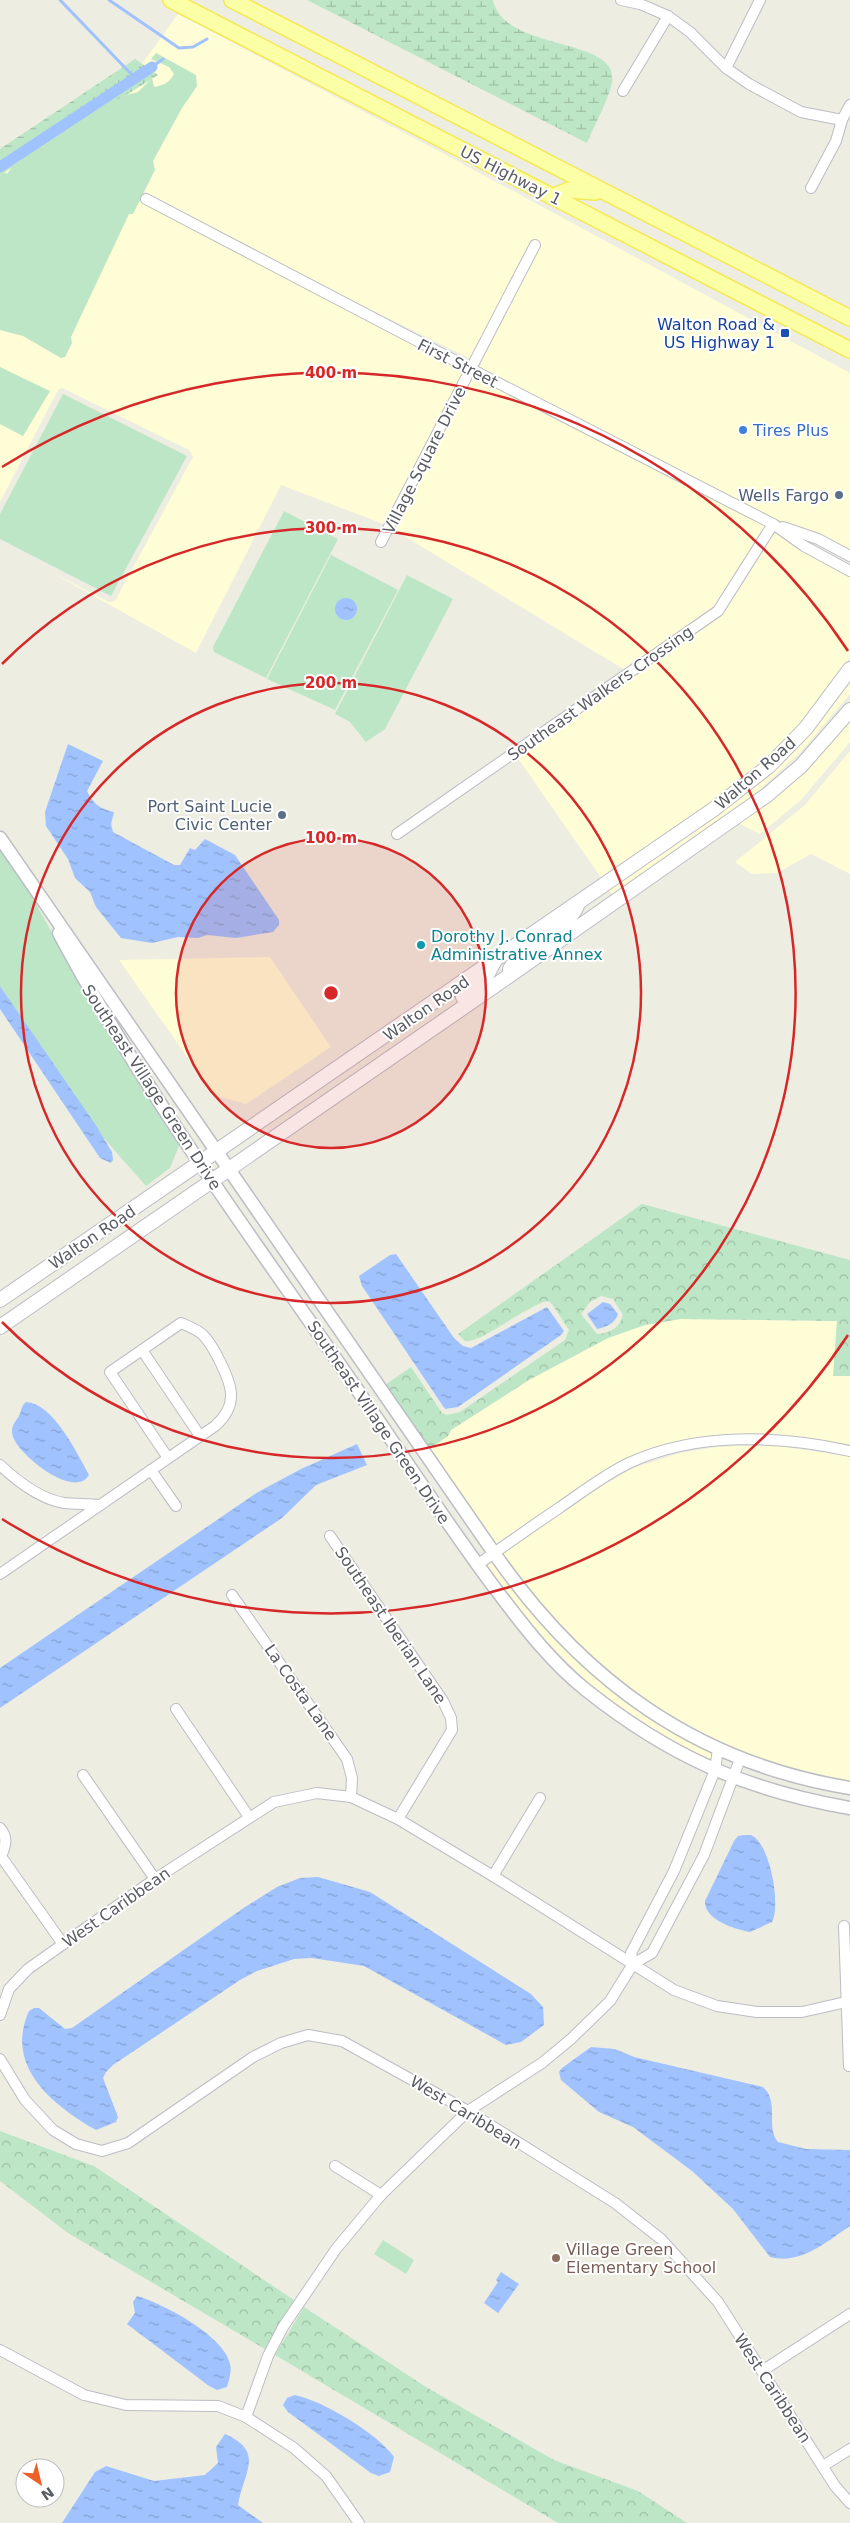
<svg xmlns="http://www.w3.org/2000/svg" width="850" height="2523" font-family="'DejaVu Sans',sans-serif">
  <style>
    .commercial { fill: #fefdd6 }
    .forest { fill: url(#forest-crowns); fill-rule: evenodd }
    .wetland { fill: url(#wetland-marsh) }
    .park { fill: #bde6c6 }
    .water { fill: url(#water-ripples) }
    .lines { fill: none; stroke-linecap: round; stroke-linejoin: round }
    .stream { stroke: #a0c2ff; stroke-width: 3 }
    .canal { stroke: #a0c2ff; stroke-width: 11 }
    .minor-casing { stroke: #bcbdc4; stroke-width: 12 }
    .tertiary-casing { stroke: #bcbdc4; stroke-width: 15 }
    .secondary-casing { stroke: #bbbcc4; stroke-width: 16 }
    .primary-casing { stroke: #f4e954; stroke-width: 18 }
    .minor { stroke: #fff; stroke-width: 10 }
    .tertiary { stroke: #fff; stroke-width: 12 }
    .secondary { stroke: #fff; stroke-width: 14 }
    .primary { stroke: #fbffa5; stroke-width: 15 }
    .ring { fill: none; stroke: #d62828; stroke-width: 2.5 }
    .transit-dot { fill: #1a4fb4; stroke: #fff; stroke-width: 2 }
    .shop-dot { fill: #3f7fe0; stroke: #fff; stroke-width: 2 }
    .service-dot { fill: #5c6f8a; stroke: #fff; stroke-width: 2 }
    .culture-dot { fill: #0f9aa8; stroke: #fff; stroke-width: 2 }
    .education-dot { fill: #8d6e63; stroke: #fff; stroke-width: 2 }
    .labels { text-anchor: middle; stroke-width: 4; stroke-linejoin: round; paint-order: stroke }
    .street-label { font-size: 16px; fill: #5a5c63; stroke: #fff }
    .transit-label { font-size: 16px; fill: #164399; stroke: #fff; text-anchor: end }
    .shop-label { font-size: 16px; fill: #366cbe; stroke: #fff; text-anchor: start }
    .service-label { font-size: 16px; fill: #4e5e75; stroke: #fff; text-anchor: end }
    .culture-label { font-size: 16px; fill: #0d838f; stroke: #fff; text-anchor: start }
    .education-label { font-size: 16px; fill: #785e54; stroke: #fff; text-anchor: start }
    .centre { fill: #d62828; stroke: #fff; stroke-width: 2.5 }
    .ring-label { font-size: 15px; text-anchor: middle; font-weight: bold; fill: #d62828; stroke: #fff; stroke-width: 4; stroke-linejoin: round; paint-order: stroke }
  </style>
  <defs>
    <pattern id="forest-crowns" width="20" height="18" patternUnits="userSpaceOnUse" patternTransform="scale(1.25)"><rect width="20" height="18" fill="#bde6c6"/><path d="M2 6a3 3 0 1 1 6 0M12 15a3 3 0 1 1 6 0" fill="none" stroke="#9dbea4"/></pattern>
    <pattern id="wetland-marsh" width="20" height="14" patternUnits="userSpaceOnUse" patternTransform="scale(1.25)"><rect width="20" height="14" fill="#bde6c6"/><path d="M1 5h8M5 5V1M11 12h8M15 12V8" fill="none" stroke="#9dbea4"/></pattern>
    <pattern id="water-ripples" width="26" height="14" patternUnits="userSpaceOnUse" patternTransform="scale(1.25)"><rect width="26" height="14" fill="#a0c2ff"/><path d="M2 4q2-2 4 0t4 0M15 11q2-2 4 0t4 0" fill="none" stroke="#85a1d2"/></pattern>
  </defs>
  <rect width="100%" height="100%" fill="#eeede2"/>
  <g class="commercial">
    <polygon points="178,14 450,157 850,373 850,549 820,534 770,517 480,368 481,364 347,298 143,191 139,201 474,377 765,526 714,606 625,670 386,525 281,485 196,653 47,570 109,602 115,601 193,457 189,450 62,388 58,390 0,502 0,175 157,75 142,64"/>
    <polygon points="775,532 802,551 850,577 850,657 842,671 802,724 765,761 710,804 602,879 517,757 723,615"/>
    <polygon points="850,680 850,694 800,753 739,808 613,896 609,889 717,814"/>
    <polygon points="850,719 850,742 801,800 760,834 738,823"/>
    <polygon points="850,751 850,874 811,854 777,873 752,874 735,862 805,805"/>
    <polygon points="270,957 331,1047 246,1104 214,1095 119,960"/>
    <polygon points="680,1319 837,1321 833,1376 850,1376 850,1445 773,1434 726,1434 676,1442 627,1458 595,1476 494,1545 429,1449 448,1436 451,1430 529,1380 608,1338 645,1325"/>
    <polygon points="773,1445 850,1457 850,1782 782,1768 719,1744 633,1694 586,1655 540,1606 501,1555 602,1486 633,1468 680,1453 716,1447"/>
    <polygon points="493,1562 532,1614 580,1664 628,1704 712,1752 710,1762 646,1727 594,1689 526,1620 486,1567"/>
  </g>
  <g class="forest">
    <path d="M642,1204L850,1260V1376H833L837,1321L680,1319L645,1325L608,1338L529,1380L451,1430L448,1436L429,1449L385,1385L411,1367L442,1413L447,1415L460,1412L565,1340L569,1330L552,1304L548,1301C526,1305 481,1344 465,1341L458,1334ZM601,1296L613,1299L623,1315C620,1328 610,1333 597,1334L581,1314L590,1302Z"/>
    <polygon points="0,2131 94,2166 294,2300 265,2349 68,2233 0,2181"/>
    <polygon points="304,2307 426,2387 554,2460 638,2491 687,2523 558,2523 275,2355"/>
  </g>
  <g class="wetland">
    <path d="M307,0H493C503,52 620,36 612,82C609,99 594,126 587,143Z"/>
    <polygon points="135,59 158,75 0,175 0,149"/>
  </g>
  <g class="park">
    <path d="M156,53L196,75L197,86L182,108L153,161L155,170L133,214H129L71,337L72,343L65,357L61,358L23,336L0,330V175L5,172L7,174L12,167L43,146L123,96L138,92L152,78L154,87C164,85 169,83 174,74L169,67L151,59Z"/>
    <polygon points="0,367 50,391 23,436 0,424"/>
    <polygon points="63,394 187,456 111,596 0,539 0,514"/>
    <polygon points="284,511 338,539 266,678 214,652 213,647"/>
    <polygon points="331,555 398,590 335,710 267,679"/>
    <polygon points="407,575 453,599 385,729 366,742 350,722 335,714"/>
    <polygon points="0,848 17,871 124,1059 180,1143 170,1168 146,1186 101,1135 0,986"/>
    <polygon points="383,2240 414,2260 406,2274 374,2254"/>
  </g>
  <g class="water">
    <circle cx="346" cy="609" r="11"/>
    <path d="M68,744L103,761L87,791C93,804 100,809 114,812L111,824L113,832L174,865H180L190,848L195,850L205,839L235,855L279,920V925L273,932L236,938L207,935L198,938L178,937L152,943L121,938L96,907L90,892L75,878L68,859L46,826L45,812Z"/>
    <polygon points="0,986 95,1124 112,1152 113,1160 111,1163 100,1158 0,1009"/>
    <polygon points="396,1254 454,1338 463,1346 471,1348 547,1307 564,1331 561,1335 458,1407 445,1409 362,1286 359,1276 390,1255"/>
    <path d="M603,1302L610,1304L618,1314C615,1323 607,1327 597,1329L587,1314Z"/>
    <path d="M26,1402C53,1403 77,1453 89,1475C74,1500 19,1455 13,1437C10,1427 15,1422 19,1416C22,1410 21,1406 26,1402Z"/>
    <polygon points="357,1444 367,1465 316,1485 282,1518 0,1708 0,1668 258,1492 301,1469"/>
    <path d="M745,1835H751C770,1843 781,1905 772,1922L750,1932C735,1929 704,1920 705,1901L734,1841L738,1836Z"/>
    <path d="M318,1877L370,1892L531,1994L543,2007L544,2025L521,2042L506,2045L364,1966L312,1958L294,1959L257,1971L240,1980L113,2065L106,2072L103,2078L118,2117L116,2122L96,2130C52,2105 4,2066 29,2011L34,2008H39L65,2029L72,2028L245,1907L277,1887L300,1878Z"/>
    <path d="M591,2047L615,2049L634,2057L763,2087C780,2102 765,2127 778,2142L806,2149L850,2150V2226C826,2242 801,2265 770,2257L733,2209L692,2171L633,2127L599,2112L561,2080L559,2072L562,2068Z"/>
    <polygon points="501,2272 519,2284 498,2313 484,2303 498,2282 496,2280"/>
    <path d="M137,2296C162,2303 225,2336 230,2364C232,2371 229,2380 227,2387L217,2390L209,2386L127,2324L135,2313L133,2302Z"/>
    <path d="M295,2395C323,2401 377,2433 394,2457L390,2472L379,2476L371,2473L288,2412L283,2405L287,2398Z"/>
    <path d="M225,2434C266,2452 243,2473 238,2505L263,2523H62L95,2472L106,2466L154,2481L205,2475L218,2463L216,2447Z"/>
  </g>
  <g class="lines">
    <g class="stream">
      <polyline points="60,0 135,78"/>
      <polyline points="109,0 179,48 193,47 207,39"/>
      <polyline points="152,67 163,59"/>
    </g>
    <polyline class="canal" points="0,167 152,67"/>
    <defs>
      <g id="minor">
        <polyline points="621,0 640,4 668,16 690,32 726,68 749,84 801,112 842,120"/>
        <polyline points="726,68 760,0"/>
        <polyline points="623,91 668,16"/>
        <polyline points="811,188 836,141 842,120 850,105"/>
        <polyline points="146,199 471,369 773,524 804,546 850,571"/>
        <polyline points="783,527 818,539 850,556"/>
        <polyline points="381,542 535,245"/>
        <polyline points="397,834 718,611 773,524"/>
        <polyline points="142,1350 200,1436"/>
        <path d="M0,1465C17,1481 41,1499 64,1503C76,1504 88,1504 100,1505"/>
        <polyline points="151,1470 176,1506"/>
        <polyline points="330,1536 443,1701 451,1718 452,1730 398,1819"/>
        <path d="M477,1565C504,1546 531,1527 559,1508C581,1493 604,1475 629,1463C696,1432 779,1435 850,1451"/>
        <path d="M0,1574L215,1426C224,1418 231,1409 231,1396C232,1382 213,1344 202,1334C196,1329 188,1326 181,1323L110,1372L168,1458"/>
        <polyline points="232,1595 347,1759 352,1778 351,1797"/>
        <polyline points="176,1709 249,1817"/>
        <polyline points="83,1775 155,1879"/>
        <path d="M0,1828C8,1837 6,1846 1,1856"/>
        <polyline points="0,1855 63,1944"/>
        <polyline points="493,1876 540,1798"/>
        <polyline points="844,1926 849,2066"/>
        <polyline points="633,1964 631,1953 674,1871 715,1770 718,1749"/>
        <polyline points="0,2015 9,1989 28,1969 155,1879 274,1802 317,1793 351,1797 398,1819 493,1876 674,1990 717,2006 757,2012 802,2012 850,2001"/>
        <polyline points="0,2059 25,2100 53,2130 76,2144 102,2151 128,2143 253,2057 281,2043 308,2035 342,2041 468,2111 615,2203 661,2239 718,2302 835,2486 850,2503"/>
        <polyline points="335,2166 381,2195"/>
        <polyline points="0,2350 84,2395 126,2405 218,2406 246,2417 294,2448 326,2476 359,2523"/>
        <polyline points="762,2371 850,2314"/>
        <polyline points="246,2417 268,2356 283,2327 336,2249 381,2195 468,2111 542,2063 571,2039 610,2001 633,1964 652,1953 704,1855 740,1759"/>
        <polyline points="823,2466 850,2449"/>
      </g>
      <g id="tertiary">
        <path d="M0,838L494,1553C582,1680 696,1763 850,1788"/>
        <path d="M59,933C147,1099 261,1249 367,1404C411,1468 453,1533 500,1595C526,1629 552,1663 586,1690C669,1756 745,1790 850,1808"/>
      </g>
      <g id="secondary">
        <path d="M510,969C526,942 563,935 577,906"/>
        <polyline points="463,997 485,979 494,962"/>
        <polyline points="0,1300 714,809 769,766 806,728 850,669"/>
        <polyline points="0,1327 503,980 767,795 801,766 850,710"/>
      </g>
      <g id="primary">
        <polyline points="171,0 850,350"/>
        <polyline points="232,0 850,318"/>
        <polyline points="552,197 569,190 595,192"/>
      </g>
    </defs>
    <use href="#minor" class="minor-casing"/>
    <use href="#tertiary" class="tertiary-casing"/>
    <use href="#secondary" class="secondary-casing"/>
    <use href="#primary" class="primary-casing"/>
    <use href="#minor" class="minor"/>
    <use href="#tertiary" class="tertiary"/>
    <use href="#secondary" class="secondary"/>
    <use href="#primary" class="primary"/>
  </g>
  <circle cx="331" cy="993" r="155" fill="#d62828" fill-opacity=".12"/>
  <g class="ring">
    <circle cx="331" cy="993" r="155"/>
    <circle cx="331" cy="993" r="310"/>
    <path d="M2 664A465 465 0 1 1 2 1322"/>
    <path d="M848 1335A620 620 0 0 1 2 1519M2 467A620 620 0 0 1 848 651"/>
  </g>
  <rect class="transit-dot" x="780" y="328" width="10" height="10" rx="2.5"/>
  <circle class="shop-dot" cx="743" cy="430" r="5"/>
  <g class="service-dot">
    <circle cx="839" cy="495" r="5"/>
    <circle cx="282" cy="815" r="5"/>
  </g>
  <circle class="culture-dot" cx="421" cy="945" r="5"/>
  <circle class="education-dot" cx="556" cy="2258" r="5"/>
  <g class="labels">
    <g class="street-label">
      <text transform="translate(511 175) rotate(27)" y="6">US Highway 1</text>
      <text transform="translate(458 363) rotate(27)" y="6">First Street</text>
      <text transform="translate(424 460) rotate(-63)" y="6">Village Square Drive</text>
      <text transform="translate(600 693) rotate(-35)" y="6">Southeast Walkers Crossing</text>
      <text transform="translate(755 773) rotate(-41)" y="6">Walton Road</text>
      <text transform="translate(426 1008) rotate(-35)" y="6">Walton Road</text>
      <text transform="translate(152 1087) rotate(57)" y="6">Southeast Village Green Drive</text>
      <text transform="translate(92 1237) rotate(-34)" y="6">Walton Road</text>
      <text transform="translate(379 1422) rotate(56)" y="6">Southeast Village Green Drive</text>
      <text transform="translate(391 1625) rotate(56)" y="6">Southeast Iberian Lane</text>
      <text transform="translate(301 1692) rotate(55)" y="6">La Costa Lane</text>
      <text transform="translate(116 1907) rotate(-35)" y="6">West Caribbean</text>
      <text transform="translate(466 2112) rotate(31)" y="6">West Caribbean</text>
      <text transform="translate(773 2388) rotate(57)" y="6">West Caribbean</text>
    </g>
    <g class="transit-label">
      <text x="775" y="330">Walton Road &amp;<tspan x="775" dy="18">US Highway 1</tspan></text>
    </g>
    <g class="shop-label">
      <text x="753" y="436">Tires Plus</text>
    </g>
    <g class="service-label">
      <text x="829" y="501">Wells Fargo</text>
      <text x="272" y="812">Port Saint Lucie<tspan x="272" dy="18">Civic Center</tspan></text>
    </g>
    <g class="culture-label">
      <text x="431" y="942">Dorothy J. Conrad<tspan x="431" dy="18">Administrative Annex</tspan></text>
    </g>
    <g class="education-label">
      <text x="566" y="2255">Village Green<tspan x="566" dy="18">Elementary School</tspan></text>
    </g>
  </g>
  <circle cx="331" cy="993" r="8" class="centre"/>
  <g class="ring-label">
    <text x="331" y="378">400 m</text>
    <text x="331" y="533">300 m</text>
    <text x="331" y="688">200 m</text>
    <text x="331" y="843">100 m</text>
  </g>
  <g transform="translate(40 2483) rotate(145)"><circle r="24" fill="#ffffff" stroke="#bdbec1"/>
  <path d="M0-4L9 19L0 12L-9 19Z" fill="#ec6129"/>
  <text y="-8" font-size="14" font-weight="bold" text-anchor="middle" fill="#5a5c63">N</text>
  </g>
</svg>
